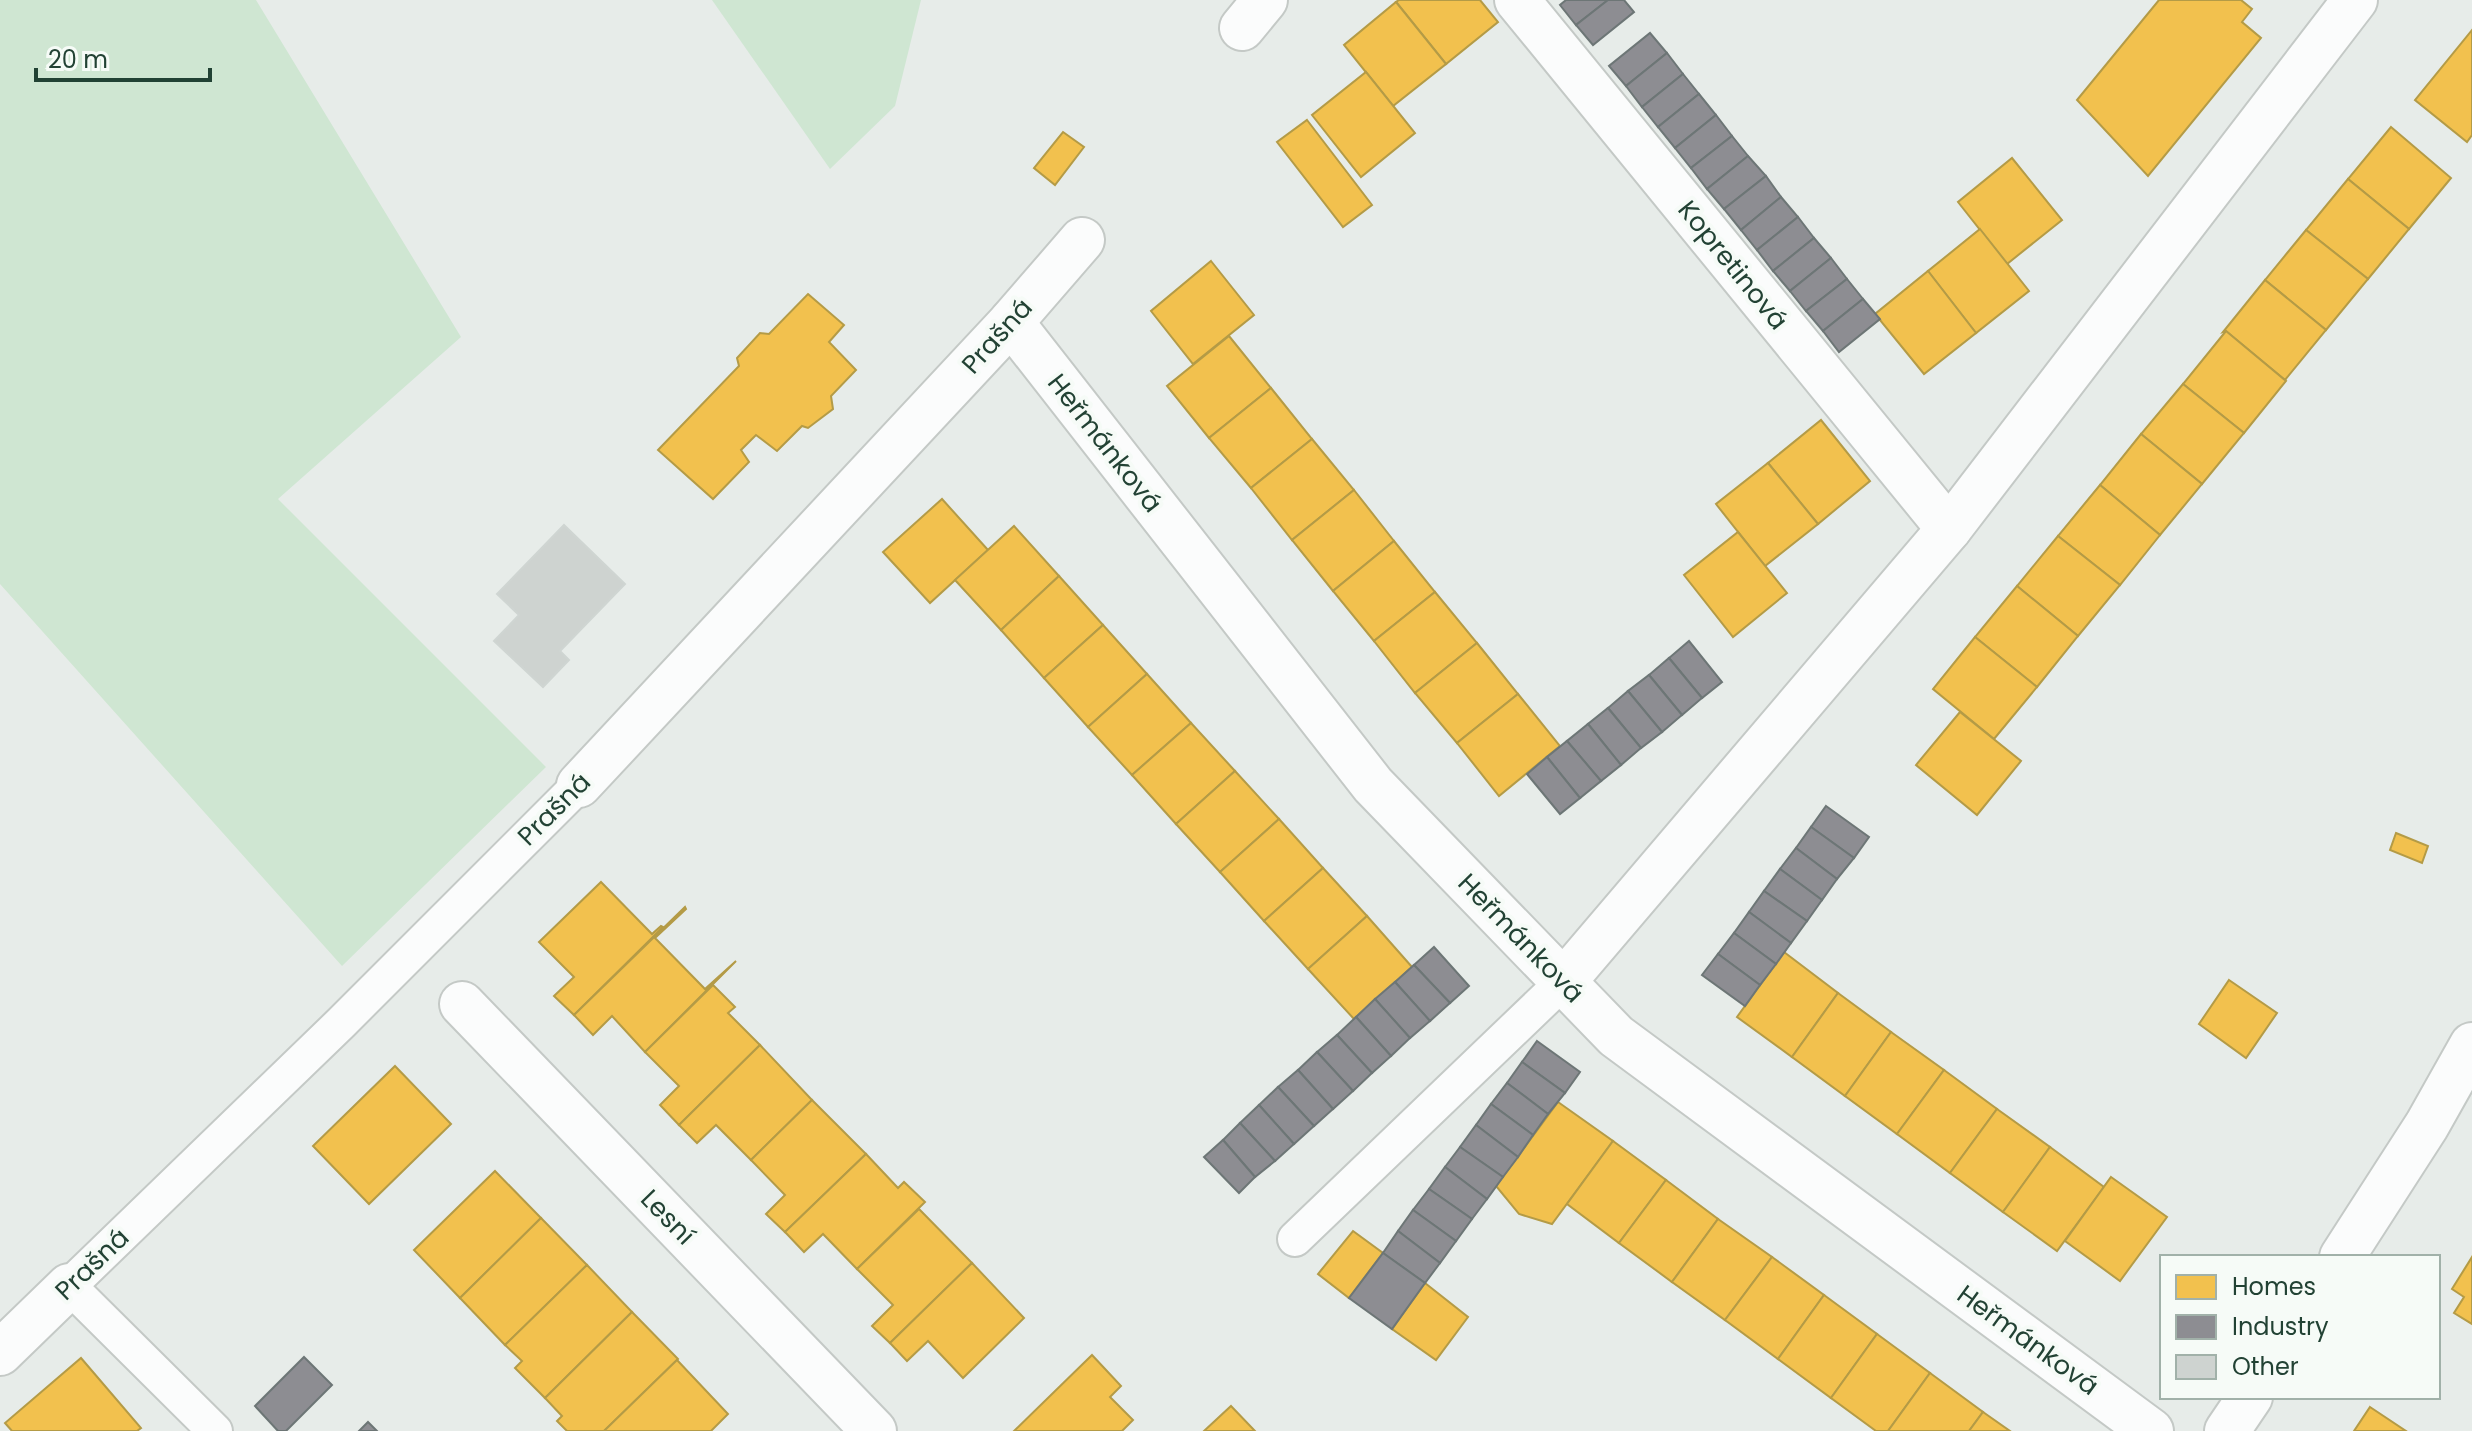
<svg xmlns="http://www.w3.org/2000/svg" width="2472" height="1431" font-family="Poppins,sans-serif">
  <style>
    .green { fill: #cfe6d2 }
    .homes { fill: #f2c14e; stroke: #b49b46; stroke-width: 2 }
    .industry { fill: #8d8d92; stroke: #6d7676; stroke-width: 2 }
    .building { fill: #ced3d0; stroke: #cfd5d2; stroke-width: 2 }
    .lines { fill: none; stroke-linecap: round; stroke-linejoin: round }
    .lane-casing { stroke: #c4c9c6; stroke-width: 38 }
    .street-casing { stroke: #c4c9c6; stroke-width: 48 }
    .lane { stroke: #fbfcfc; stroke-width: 34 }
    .street { stroke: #fbfcfc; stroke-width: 44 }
    .labels { text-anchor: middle; stroke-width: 8; stroke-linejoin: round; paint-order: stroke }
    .street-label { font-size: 26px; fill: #224234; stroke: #f6fbf7 }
  </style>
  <rect width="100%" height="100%" fill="#e7ece9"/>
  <g class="green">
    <polygon points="0,0 256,0 461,337 278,499 546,767 342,966 0,584"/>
    <polygon points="712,0 921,0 895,106 830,169"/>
  </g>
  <g class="homes">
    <polygon points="1399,0 1480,0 1498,22 1446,64 1396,2"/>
    <polygon points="2159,0 2241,0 2252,9 2242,22 2261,38 2148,176 2077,100"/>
    <polygon points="1396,2 1446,64 1393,106 1344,45"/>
    <polygon points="2472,30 2472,135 2467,142 2415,100"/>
    <polygon points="1366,72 1415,133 1361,177 1312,115"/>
    <polygon points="1307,120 1372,205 1343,227 1277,142"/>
    <polygon points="2391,127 2451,178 2409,229 2348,179"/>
    <polygon points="1063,132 1084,147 1055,185 1034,168"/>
    <polygon points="2012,158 2062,220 2007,264 1958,202"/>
    <polygon points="2348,179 2409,229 2368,279 2306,230"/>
    <polygon points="1980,229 2029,291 1976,333 1928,271"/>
    <polygon points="2306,230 2368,279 2326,330 2265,280"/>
    <polygon points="1211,261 1254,315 1193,364 1151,311"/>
    <polygon points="1928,271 1976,333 1924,374 1875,314"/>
    <polygon points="2265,280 2326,330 2285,380 2226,331 2223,332"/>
    <polygon points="808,294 844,325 829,342 856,370 831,396 833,409 808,428 802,426 777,451 756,435 741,450 749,462 713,499 658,450 739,366 737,358 760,333 769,334"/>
    <polygon points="2226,331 2286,381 2244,433 2183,384"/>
    <polygon points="1229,336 1271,388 1209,438 1167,386"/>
    <polygon points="2183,384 2244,433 2202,484 2141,434"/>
    <polygon points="1271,388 1312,439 1251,488 1209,438"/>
    <polygon points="1821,420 1870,481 1818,524 1768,463"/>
    <polygon points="2141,434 2202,484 2160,535 2100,485"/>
    <polygon points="1312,439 1354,490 1292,540 1251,488"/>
    <polygon points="1768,463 1818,524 1765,566 1716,504"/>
    <polygon points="2100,485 2160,535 2120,585 2058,536"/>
    <polygon points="1354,490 1394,541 1333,591 1292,540"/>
    <polygon points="942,499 988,550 930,603 883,552"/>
    <polygon points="1014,526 1059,576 1001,630 955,580"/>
    <polygon points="1738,532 1787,593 1733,637 1684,575"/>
    <polygon points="2058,536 2120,585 2078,636 2017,586"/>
    <polygon points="1394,541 1435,592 1374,641 1333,591"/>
    <polygon points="1059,576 1103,625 1044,678 1001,630"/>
    <polygon points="2017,586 2078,636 2037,687 1975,637"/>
    <polygon points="1435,592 1477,643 1415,693 1374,641"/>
    <polygon points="1103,625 1147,674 1088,727 1044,678"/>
    <polygon points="1975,637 2037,687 1994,739 1933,689"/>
    <polygon points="1477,643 1518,694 1457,743 1415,693"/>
    <polygon points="1147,674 1191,723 1132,775 1088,727"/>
    <polygon points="1518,694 1560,746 1499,796 1457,743"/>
    <polygon points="1960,712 2021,761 1977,815 1916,765"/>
    <polygon points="1191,723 1235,771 1176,824 1132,775"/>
    <polygon points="1235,771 1279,819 1220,872 1176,824"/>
    <polygon points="1279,819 1323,868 1264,921 1220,872"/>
    <polygon points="2396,833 2428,846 2422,863 2390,850"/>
    <polygon points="1323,868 1367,916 1308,969 1264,921"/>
    <polygon points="601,882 652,934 661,926 663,927 574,1015 554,996 574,977 539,942"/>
    <polygon points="685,907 686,909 655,938 705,989 736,961 645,1052 612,1016 593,1035 574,1015"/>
    <polygon points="1367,916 1412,967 1354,1019 1308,969"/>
    <polygon points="1784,952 1838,993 1792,1057 1737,1017"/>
    <polygon points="2229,980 2277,1013 2246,1058 2199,1024"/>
    <polygon points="713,985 735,1007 728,1013 760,1045 679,1125 660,1105 679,1086 645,1052"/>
    <polygon points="1838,993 1891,1032 1845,1096 1792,1057"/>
    <polygon points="1891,1032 1944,1070 1897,1134 1845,1096"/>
    <polygon points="760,1045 812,1100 751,1160 716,1125 697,1143 679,1125"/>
    <polygon points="395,1066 451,1124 369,1204 313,1146"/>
    <polygon points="1944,1070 1997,1109 1950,1173 1897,1134"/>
    <polygon points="812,1100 866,1154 785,1232 766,1214 785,1195 751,1160"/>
    <polygon points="1558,1102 1613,1141 1552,1224 1519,1214 1496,1186"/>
    <polygon points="1997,1109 2050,1147 2003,1212 1950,1173"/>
    <polygon points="1613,1141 1666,1180 1619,1243 1567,1204"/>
    <polygon points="2050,1147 2104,1187 2057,1251 2003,1212"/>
    <polygon points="866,1154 898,1188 904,1182 925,1202 857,1269 823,1234 804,1252 785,1232"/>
    <polygon points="495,1171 541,1218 460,1298 414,1250"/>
    <polygon points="2111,1177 2167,1217 2120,1281 2065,1241"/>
    <polygon points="1666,1180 1718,1219 1672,1282 1619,1243"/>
    <polygon points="919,1209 972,1263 890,1343 872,1326 893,1305 857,1269"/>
    <polygon points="541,1218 587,1265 505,1345 460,1298"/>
    <polygon points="1718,1219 1772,1257 1725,1320 1672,1282"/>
    <polygon points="1353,1231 1383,1253 1349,1298 1318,1274"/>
    <polygon points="1772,1257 1824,1295 1778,1359 1725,1320"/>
    <polygon points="2472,1257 2472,1324 2454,1313 2464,1297 2452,1289"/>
    <polygon points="972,1263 1024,1318 963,1378 928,1341 907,1361 890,1343"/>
    <polygon points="587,1265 632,1312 545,1398 515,1368 522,1361 505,1345"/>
    <polygon points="1425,1283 1468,1317 1436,1360 1392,1329"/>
    <polygon points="1824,1295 1877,1334 1831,1398 1778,1359"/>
    <polygon points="632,1312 678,1359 604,1431 567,1431 557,1421 562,1416 545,1398"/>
    <polygon points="1877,1334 1930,1373 1888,1431 1876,1431 1831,1398"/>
    <polygon points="1092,1355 1121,1386 1110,1397 1133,1420 1122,1431 1014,1431"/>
    <polygon points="81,1358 141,1428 137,1431 12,1431 5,1423"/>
    <polygon points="677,1360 728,1414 711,1431 604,1431"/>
    <polygon points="1930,1373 1983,1412 1969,1431 1888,1431"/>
    <polygon points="1231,1406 1255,1431 1204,1431"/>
    <polygon points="2370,1407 2406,1431 2354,1431"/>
    <polygon points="1983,1412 2010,1431 1969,1431"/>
  </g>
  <g class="industry">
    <polygon points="1566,0 1608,0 1576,25 1560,5"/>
    <polygon points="1608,0 1624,0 1634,12 1593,45 1576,25"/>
    <polygon points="1650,33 1667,53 1626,86 1609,66"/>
    <polygon points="1667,53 1683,74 1642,107 1626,86"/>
    <polygon points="1683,74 1699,94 1658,127 1642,107"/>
    <polygon points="1699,94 1716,115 1675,148 1658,127"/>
    <polygon points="1716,115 1732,136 1691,168 1675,148"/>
    <polygon points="1732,136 1748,156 1707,189 1691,168"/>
    <polygon points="1748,156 1766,176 1724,209 1707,189"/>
    <polygon points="1766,176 1781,197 1741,230 1724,209"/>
    <polygon points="1781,197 1798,217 1757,250 1741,230"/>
    <polygon points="1798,217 1814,238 1773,271 1757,250"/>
    <polygon points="1814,238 1831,258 1790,291 1773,271"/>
    <polygon points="1831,258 1847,279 1806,311 1790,291"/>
    <polygon points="1847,279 1863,299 1823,331 1806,311"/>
    <polygon points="1863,299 1880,319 1839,352 1823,331"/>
    <polygon points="1689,641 1722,682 1702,698 1669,658"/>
    <polygon points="1669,658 1702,698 1682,715 1649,675"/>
    <polygon points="1649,675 1682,715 1662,732 1628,691"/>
    <polygon points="1628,691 1662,732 1641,748 1608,708"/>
    <polygon points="1608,708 1641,748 1621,765 1588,724"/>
    <polygon points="1588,724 1621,765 1601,781 1567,741"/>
    <polygon points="1567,741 1601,781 1580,798 1547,757"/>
    <polygon points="1547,757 1580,798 1560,814 1527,774"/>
    <polygon points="1826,806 1869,837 1854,858 1811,827"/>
    <polygon points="1811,827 1854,858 1837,879 1796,848"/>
    <polygon points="1796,848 1837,879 1822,900 1780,869"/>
    <polygon points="1780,869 1822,900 1807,921 1764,891"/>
    <polygon points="1764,891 1807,921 1791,943 1749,912"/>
    <polygon points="1749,912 1791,943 1776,964 1734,933"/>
    <polygon points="1734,933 1776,964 1760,985 1718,954"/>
    <polygon points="1434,947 1469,986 1450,1003 1414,965"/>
    <polygon points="1718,954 1760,985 1745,1006 1702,975"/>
    <polygon points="1414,965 1450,1003 1430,1021 1395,982"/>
    <polygon points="1395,982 1430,1021 1410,1038 1375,999"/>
    <polygon points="1375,999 1410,1038 1391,1056 1356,1017"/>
    <polygon points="1356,1017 1391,1056 1372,1073 1337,1035"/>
    <polygon points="1337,1035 1372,1073 1353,1091 1317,1052"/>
    <polygon points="1537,1041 1580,1072 1565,1093 1522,1062"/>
    <polygon points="1317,1052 1353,1091 1333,1109 1298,1070"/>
    <polygon points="1522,1062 1565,1093 1548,1114 1507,1083"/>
    <polygon points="1298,1070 1333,1109 1314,1126 1278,1087"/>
    <polygon points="1507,1083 1548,1114 1533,1135 1491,1104"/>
    <polygon points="1278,1087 1314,1126 1294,1144 1259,1105"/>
    <polygon points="1491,1104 1533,1135 1518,1157 1476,1125"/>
    <polygon points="1259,1105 1294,1144 1275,1161 1240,1123"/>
    <polygon points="1240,1123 1275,1161 1255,1177 1223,1140"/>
    <polygon points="1476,1125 1518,1157 1503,1177 1460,1147"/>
    <polygon points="1223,1140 1255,1177 1239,1193 1204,1157"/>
    <polygon points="1460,1147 1503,1177 1487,1199 1445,1167"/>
    <polygon points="1445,1167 1487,1199 1472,1219 1429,1189"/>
    <polygon points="1429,1189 1472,1219 1456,1241 1413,1210"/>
    <polygon points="1413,1210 1456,1241 1440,1263 1398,1231"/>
    <polygon points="1398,1231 1440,1263 1425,1283 1383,1253"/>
    <polygon points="1383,1253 1425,1283 1392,1329 1349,1298"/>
    <polygon points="304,1357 332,1385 286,1431 278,1431 255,1406"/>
    <polygon points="368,1422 377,1431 359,1431"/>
  </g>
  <polygon class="building" points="564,525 625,584 560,651 569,660 543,687 494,641 519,615 497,594"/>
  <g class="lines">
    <defs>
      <g id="lane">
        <polyline points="1295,1239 1564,981"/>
        <polyline points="215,1431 69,1286 341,1023 579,785"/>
      </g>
      <g id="street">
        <polyline points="1517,0 1949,529"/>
        <polyline points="1242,28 1265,0"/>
        <polyline points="1011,322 1373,785 1616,1036 2151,1431"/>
        <polyline points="579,785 1011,322 1082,240"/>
        <polyline points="1564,981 1949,529 2355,0"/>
        <polyline points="462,1004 874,1431"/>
        <polyline points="2342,1257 2427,1125 2472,1045"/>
        <polyline points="0,1353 69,1286"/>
        <polyline points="2227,1431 2250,1397"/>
      </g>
    </defs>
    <use href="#lane" class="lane-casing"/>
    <use href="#street" class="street-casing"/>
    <use href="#lane" class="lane"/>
    <use href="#street" class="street"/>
  </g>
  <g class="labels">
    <g class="street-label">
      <text transform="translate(1733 265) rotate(51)" y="9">Kopretinová</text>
      <text transform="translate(997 336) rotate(-48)" y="9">Prašná</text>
      <text transform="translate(1105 443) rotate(52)" y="9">Heřmánková</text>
      <text transform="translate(554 809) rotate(-45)" y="9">Prašná</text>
      <text transform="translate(1521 938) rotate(46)" y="9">Heřmánková</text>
      <text transform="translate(668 1217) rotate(46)" y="9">Lesní</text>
      <text transform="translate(92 1264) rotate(-44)" y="9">Prašná</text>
      <text transform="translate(2028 1340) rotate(36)" y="9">Heřmánková</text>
    </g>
  </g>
  <rect x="2160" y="1255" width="280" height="144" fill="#f6fbf7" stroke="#a1b1a9" stroke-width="2"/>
  <rect x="2176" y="1275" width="40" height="24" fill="#f2c14e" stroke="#a1b1a9" stroke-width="2"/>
  <text x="2232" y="1295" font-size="24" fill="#224234">Homes</text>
  <rect x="2176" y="1315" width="40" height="24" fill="#8d8d92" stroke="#a1b1a9" stroke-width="2"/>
  <text x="2232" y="1335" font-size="24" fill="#224234">Industry</text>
  <rect x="2176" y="1355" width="40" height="24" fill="#ced3d0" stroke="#a1b1a9" stroke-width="2"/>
  <text x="2232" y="1375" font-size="24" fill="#224234">Other</text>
  <path d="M36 68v12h174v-12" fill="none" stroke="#224234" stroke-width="4"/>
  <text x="48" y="68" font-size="24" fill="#224234" stroke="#f6fbf7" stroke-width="6" paint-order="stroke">20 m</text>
</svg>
